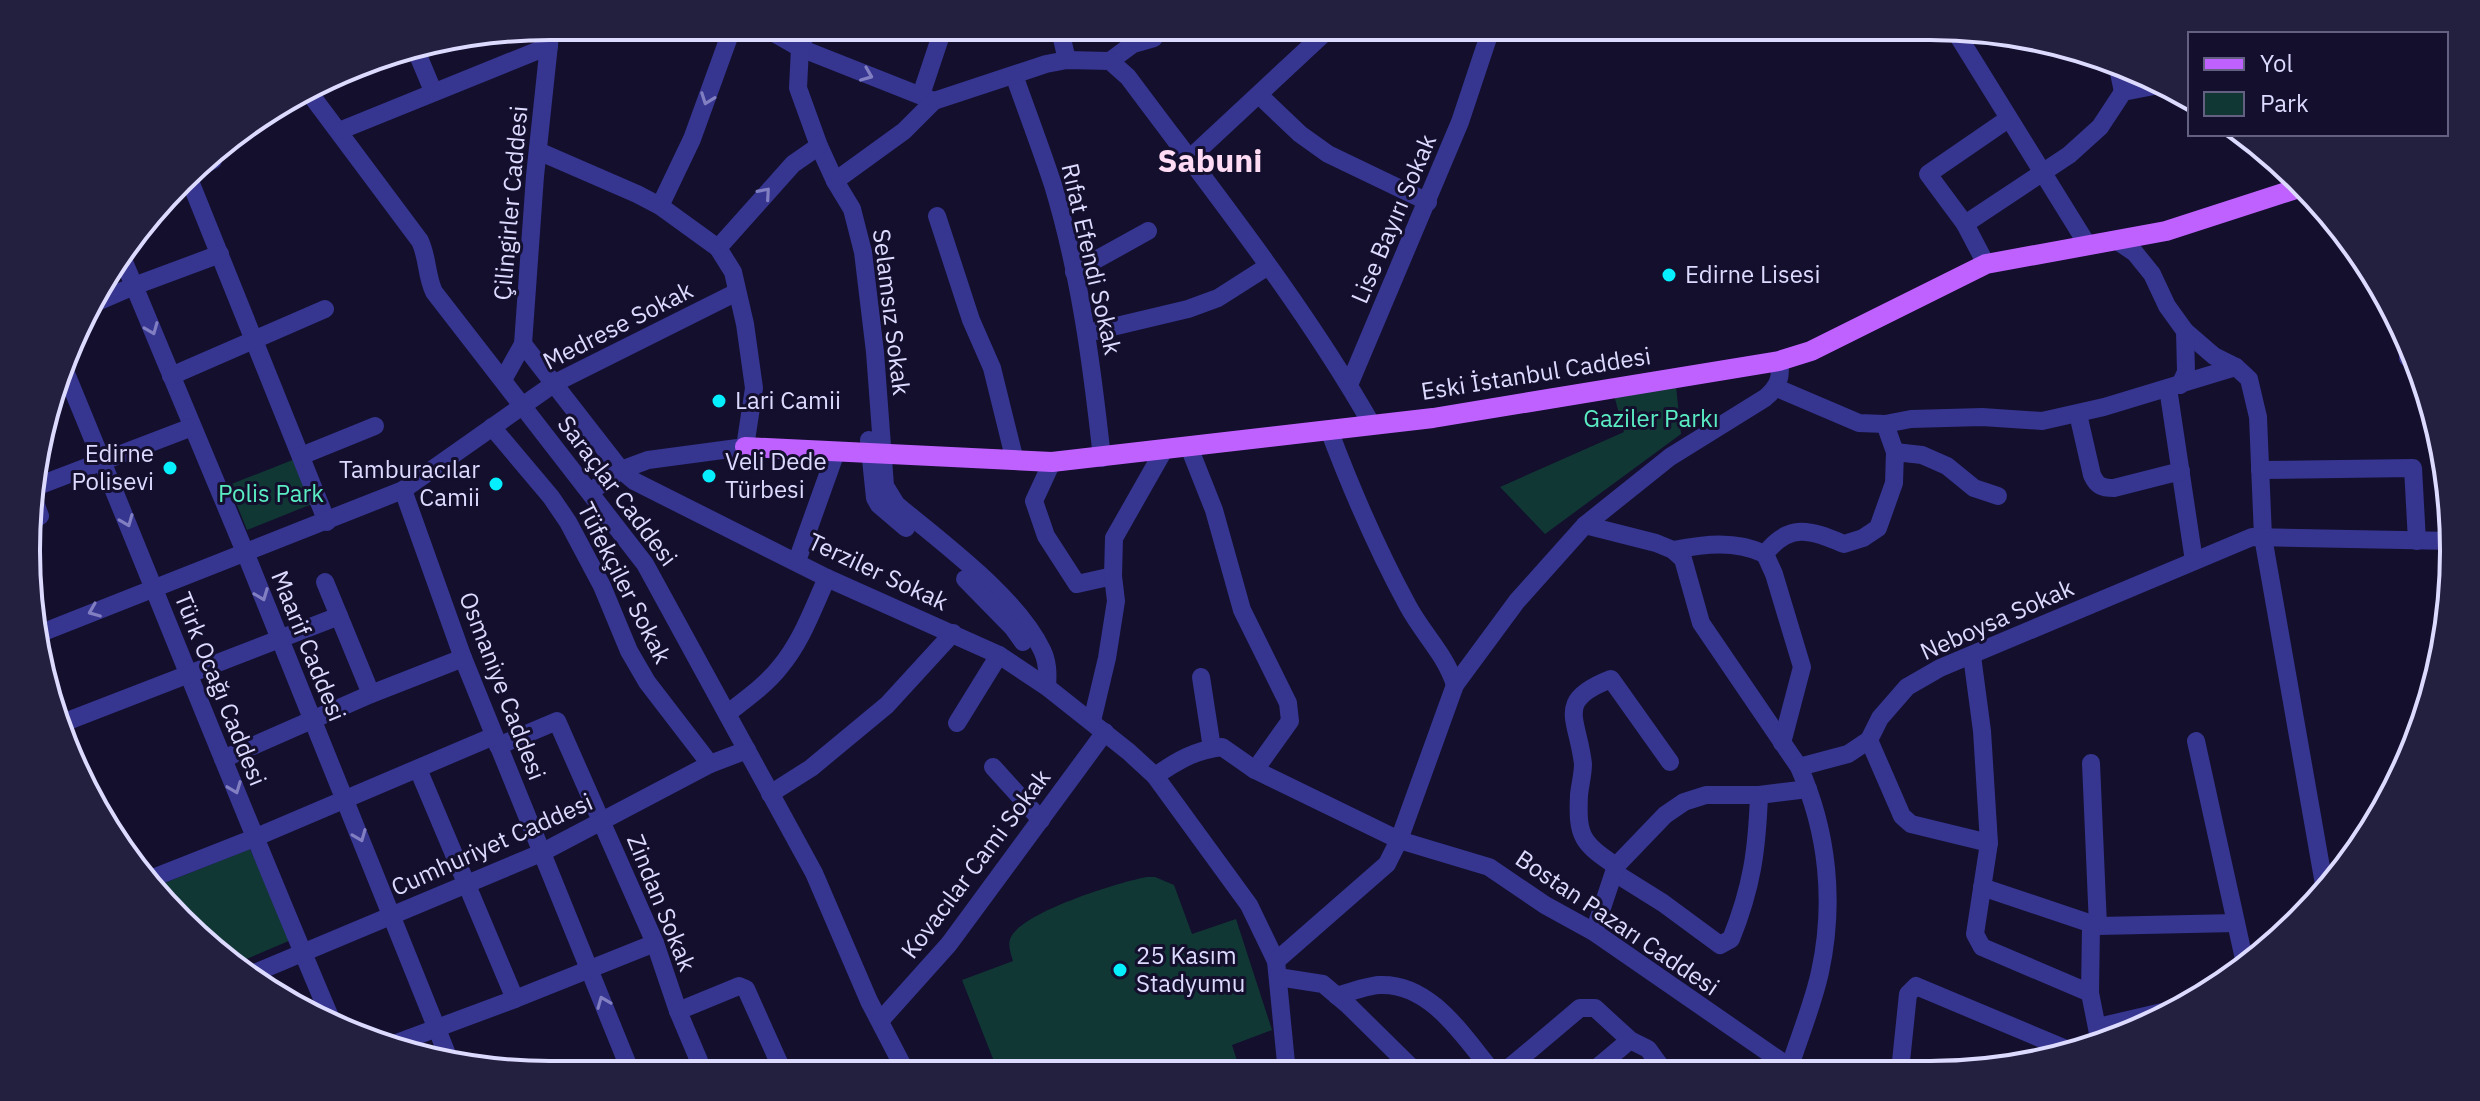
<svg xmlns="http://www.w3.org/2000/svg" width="2480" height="1101" font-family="'IBM Plex Sans',sans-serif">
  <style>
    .green { fill: #113735 }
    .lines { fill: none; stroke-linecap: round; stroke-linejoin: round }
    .minor { stroke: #363590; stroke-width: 18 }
    .major { stroke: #bf61ff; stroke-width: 20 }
    .oneway { stroke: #817fc2 }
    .poi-dot { fill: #06efff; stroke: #130f2d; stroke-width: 3 }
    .labels { text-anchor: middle; stroke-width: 6; stroke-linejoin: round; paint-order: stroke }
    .street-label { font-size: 24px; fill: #dddaff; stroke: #130f2d }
    .poi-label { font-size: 24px; fill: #dddaff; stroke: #130f2d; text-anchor: start }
    .park-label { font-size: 24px; fill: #5aecc2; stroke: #130f2d }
    .district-label { font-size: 32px; font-weight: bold; fill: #ffdcf4; stroke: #130f2d }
    .rim { fill: none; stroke: #dddaff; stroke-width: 4 }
  </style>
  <rect width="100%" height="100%" fill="#130f2d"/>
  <g class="green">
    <polygon points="1676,386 1681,434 1545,534 1500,487 1624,432 1614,395"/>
    <polygon points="295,459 312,504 247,530 229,485"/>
    <polygon points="250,849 291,940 235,964 205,945 157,886"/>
    <path d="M1147,877H1155L1174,885L1192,934L1236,919L1272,1030L1232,1045L1241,1073L999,1074L962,980L1013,961C1011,953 1007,945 1011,937C1023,912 1119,882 1147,877Z"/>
  </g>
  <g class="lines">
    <g class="minor">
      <polyline points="762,26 800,48 934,101"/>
      <path d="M809,26L800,48L798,88L819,146L835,181L852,209L863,252L875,352L885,486L896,504C942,543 1016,596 1042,650C1048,662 1048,674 1047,687"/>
      <polyline points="1059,26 1067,60"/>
      <polyline points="1955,31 2087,244"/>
      <polyline points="415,48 433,91"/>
      <polyline points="1110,61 1133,44 1154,38"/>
      <polyline points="2117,63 2123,92"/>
      <path d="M1014,75C1027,112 1041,148 1053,185C1080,274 1092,366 1102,458"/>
      <path d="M311,95L420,241C428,258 426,275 434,292L645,564L814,873L869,1001L907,1074"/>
      <polyline points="921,95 944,26"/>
      <polyline points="1260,96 1300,134 1328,154 1428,202"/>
      <polyline points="339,131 549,46"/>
      <polyline points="538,151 637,194 660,206 718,248 733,272 745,324 754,388 745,447 648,460 621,470 590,492"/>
      <polyline points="1189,159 1332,26"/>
      <polyline points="194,170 213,160"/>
      <polyline points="188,176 327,522"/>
      <path d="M835,181L904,131L934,101L1046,64L1067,60L1110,61L1128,77C1212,190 1302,302 1372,425"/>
      <polyline points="660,206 692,139 733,26"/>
      <polyline points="937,216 971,320 992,368 1015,461"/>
      <polyline points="1965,224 2069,155 2100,127 2123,92 2164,84"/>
      <polyline points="2116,240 2135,253 2152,274 2167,306 2185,331 2214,356 2236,367 2249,379 2258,417 2263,537 2325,890"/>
      <polyline points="718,248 793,164 819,146"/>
      <polyline points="122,257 245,552 447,1054"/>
      <polyline points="1986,264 1965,224 1928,174 2008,119"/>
      <polyline points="1074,272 1148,231"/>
      <polyline points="90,305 134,286 220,254"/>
      <polyline points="1087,333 1188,309 1218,298 1268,266"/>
      <polyline points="523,344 621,470 634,481 827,578 999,655 1047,687 1129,752 1155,776 1249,905 1276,961 1287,1073"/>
      <polyline points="2408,358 2416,357"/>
      <path d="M65,371C155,589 241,808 333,1024"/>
      <polyline points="171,376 325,309"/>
      <polyline points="503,380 523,344 535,176 551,26"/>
      <polyline points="1349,385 1460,122 1492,26"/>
      <polyline points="2180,385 2186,372 2185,331"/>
      <polyline points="1777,388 1859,423 1885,424 1911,419 1982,417 2042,421 2104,407 2236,367"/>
      <polyline points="2168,388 2194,561"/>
      <path d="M2078,414L2092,475C2097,486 2102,488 2114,488L2181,471"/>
      <polyline points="492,427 551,497 568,522 602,586 629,651 647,682 710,764"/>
      <path d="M1329,430C1352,491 1377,549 1408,606C1423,634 1446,655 1455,685"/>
      <polyline points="869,440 875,498 879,505 906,528"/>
      <polyline points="1189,447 1214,510 1242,610 1288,703 1290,721 1255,770"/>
      <polyline points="1895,452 1922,455 1947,466 1974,488 1998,496"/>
      <polyline points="301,456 375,426"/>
      <polyline points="1052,462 1034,501 1046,536 1077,584 1113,576"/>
      <polyline points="2260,470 2413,468 2417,541"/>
      <polyline points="35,487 192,427"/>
      <polyline points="403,490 463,658 632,1075"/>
      <polyline points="34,519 40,516 34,500"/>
      <path d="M1585,525L1656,543L1673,550L1683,559L1701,623L1799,767C1828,832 1835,903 1820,972C1813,1004 1800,1035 1790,1066"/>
      <path d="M1673,550C1705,544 1735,540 1765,554"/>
      <path d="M1765,554C1790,521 1812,531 1844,544L1863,538L1878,528L1894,483L1895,452L1885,424"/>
      <polyline points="1765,554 1774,574 1802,667 1782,743"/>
      <polyline points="797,561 836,452"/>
      <polyline points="965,579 1013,628 1023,642"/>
      <polyline points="325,582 371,694"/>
      <polyline points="36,635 403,490 555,383 737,292"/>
      <polyline points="1972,656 1982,731 1989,843 1975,934 1982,947 2090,993"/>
      <polyline points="1201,677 1212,748"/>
      <path d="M728,713C746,699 766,685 780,667C802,641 813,608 827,578"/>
      <polyline points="1092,721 1107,658 1116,601 1113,576 1114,538 1164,450"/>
      <polyline points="65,722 339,616"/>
      <polyline points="957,723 999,655"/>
      <polyline points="1869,740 1902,816 1911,824 1989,843"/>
      <polyline points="2196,741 2246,968"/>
      <polyline points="498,746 557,721 655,943 678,1011 705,1075"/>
      <polyline points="223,759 371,694 463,658"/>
      <polyline points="2091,763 2098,926"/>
      <polyline points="993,767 1041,820"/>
      <polyline points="1799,767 1848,754 1869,740 1880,718 1907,687 1940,668 2252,537 2453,541"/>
      <polyline points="418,769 515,999"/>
      <path d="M1155,776C1177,761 1195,750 1222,747L1255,770L1399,840L1489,867L1545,905L1594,932L1795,1071"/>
      <polyline points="770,794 811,768 887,705 953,633"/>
      <path d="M1616,866C1582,843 1577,837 1579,795C1580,785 1583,774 1583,764C1578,718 1554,701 1611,679L1670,762"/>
      <path d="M1615,873L1663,903L1720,945L1731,939C1752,887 1757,850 1759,795"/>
      <polyline points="150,879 254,838 494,736"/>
      <polyline points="1982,887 2098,926 2236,923"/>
      <polyline points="2091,925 2090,993 2100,1043"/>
      <polyline points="1594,932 1616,866 1665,815 1684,802 1706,795 1759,795 1808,789"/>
      <path d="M1276,961L1387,864L1399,840L1455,685L1517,601L1585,525L1670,457L1765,398C1778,387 1782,378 1779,361"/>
      <polyline points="252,974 541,853 710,764 747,750"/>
      <polyline points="1278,977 1323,984 1349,1006 1416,1072"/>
      <path d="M1337,996C1350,992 1366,986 1379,985C1431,982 1464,1038 1493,1072"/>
      <polyline points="678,1011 739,986 746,989 784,1074"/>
      <polyline points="880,1021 949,944 1105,732"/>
      <polyline points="2098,1027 2175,1009"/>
      <polyline points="394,1044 515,999 655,943"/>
      <polyline points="1900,1071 1908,994 1916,986 2071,1051"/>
      <polyline points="1504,1072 1580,1008 1595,1008 1630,1040 1648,1049 1664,1071"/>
      <polyline points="1592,1072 1630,1040"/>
    </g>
    <polyline class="major" points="745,447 1052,462 1433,418 1779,361 1811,351 1986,264 2166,231 2305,186"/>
  </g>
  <defs><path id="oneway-chevron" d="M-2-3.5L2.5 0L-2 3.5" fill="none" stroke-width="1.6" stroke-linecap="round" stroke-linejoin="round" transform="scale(2)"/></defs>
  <g class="oneway">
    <use href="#oneway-chevron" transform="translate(867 75) rotate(22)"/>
    <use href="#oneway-chevron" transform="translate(707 99) rotate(110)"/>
    <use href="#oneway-chevron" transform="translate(765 193) rotate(-49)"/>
    <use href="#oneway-chevron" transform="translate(152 329) rotate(68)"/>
    <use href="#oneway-chevron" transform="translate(127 521) rotate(68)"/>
    <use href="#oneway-chevron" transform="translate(262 595) rotate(69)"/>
    <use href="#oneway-chevron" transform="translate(94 611) rotate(158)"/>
    <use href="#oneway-chevron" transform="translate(235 788) rotate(69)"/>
    <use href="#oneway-chevron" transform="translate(360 836) rotate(68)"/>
    <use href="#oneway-chevron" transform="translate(603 1002) rotate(-112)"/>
  </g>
  <g class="poi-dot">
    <circle cx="1669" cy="275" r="8"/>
    <circle cx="719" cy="401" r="8"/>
    <circle cx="170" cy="468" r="8"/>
    <circle cx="709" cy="476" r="8"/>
    <circle cx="496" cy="484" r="8"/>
    <circle cx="1120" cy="970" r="8"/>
  </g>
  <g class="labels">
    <g class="street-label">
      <text transform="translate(511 203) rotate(-85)" y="8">Çilingirler Caddesi</text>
      <text transform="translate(1394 219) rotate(-67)" y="8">Lise Bayırı Sokak</text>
      <text transform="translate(1091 259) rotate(77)" y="8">Rıfat Efendi Sokak</text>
      <text transform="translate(891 312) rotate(83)" y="8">Selamsız Sokak</text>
      <text transform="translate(618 326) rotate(-27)" y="8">Medrese Sokak</text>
      <text transform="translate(1536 374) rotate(-9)" y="8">Eski İstanbul Caddesi</text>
      <text transform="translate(617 491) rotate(53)" y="8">Saraçlar Caddesi</text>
      <text transform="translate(878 572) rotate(25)" y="8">Terziler Sokak</text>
      <text transform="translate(624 583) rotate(63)" y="8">Tüfekçiler Sokak</text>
      <text transform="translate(1997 620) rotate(-24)" y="8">Neboysa Sokak</text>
      <text transform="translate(308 646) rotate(68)" y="8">Maarif Caddesi</text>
      <text transform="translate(502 686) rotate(69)" y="8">Osmaniye Caddesi</text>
      <text transform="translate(220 689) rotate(68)" y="8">Türk Ocağı Caddesi</text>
      <text transform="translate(492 845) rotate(-24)" y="8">Cumhuriyet Caddesi</text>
      <text transform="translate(976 864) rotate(-53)" y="8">Kovacılar Cami Sokak</text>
      <text transform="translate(661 903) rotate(68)" y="8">Zindan Sokak</text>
      <text transform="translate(1617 923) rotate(34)" y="8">Bostan Pazarı Caddesi</text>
    </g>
    <g class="poi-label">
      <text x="1685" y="283">Edirne Lisesi</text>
      <text x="735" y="409">Lari Camii</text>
      <text x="154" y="462" text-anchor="end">Edirne<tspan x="154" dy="28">Polisevi</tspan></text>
      <text x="725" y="470">Veli Dede<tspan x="725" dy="28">Türbesi</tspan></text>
      <text x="480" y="478" text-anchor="end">Tamburacılar<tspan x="480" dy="28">Camii</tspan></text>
      <text x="1136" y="964">25 Kasım<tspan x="1136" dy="28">Stadyumu</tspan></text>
    </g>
    <g class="park-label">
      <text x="1651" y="427">Gaziler Parkı</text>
      <text x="271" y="502">Polis Park</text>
    </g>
    <g class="district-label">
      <text x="1210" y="172">Sabuni</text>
    </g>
  </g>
  <path d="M0 0H2480V1101H0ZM550 40H1930A510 510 0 0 1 2440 550V551A510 510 0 0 1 1930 1061H550A510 510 0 0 1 40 551V550A510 510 0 0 1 550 40Z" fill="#231f3e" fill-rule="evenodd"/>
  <path class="rim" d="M550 40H1930A510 510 0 0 1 2440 550V551A510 510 0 0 1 1930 1061H550A510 510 0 0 1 40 551V550A510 510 0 0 1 550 40Z"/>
  <rect x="2188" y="32" width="260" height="104" fill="#130f2d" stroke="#646081" stroke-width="2"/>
  <rect x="2204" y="58" width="40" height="12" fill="#bf61ff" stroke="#646081" stroke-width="2"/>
  <text x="2260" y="72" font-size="24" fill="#dddaff">Yol</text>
  <rect x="2204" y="92" width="40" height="24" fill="#113735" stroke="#646081" stroke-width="2"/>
  <text x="2260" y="112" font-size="24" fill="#dddaff">Park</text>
</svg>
